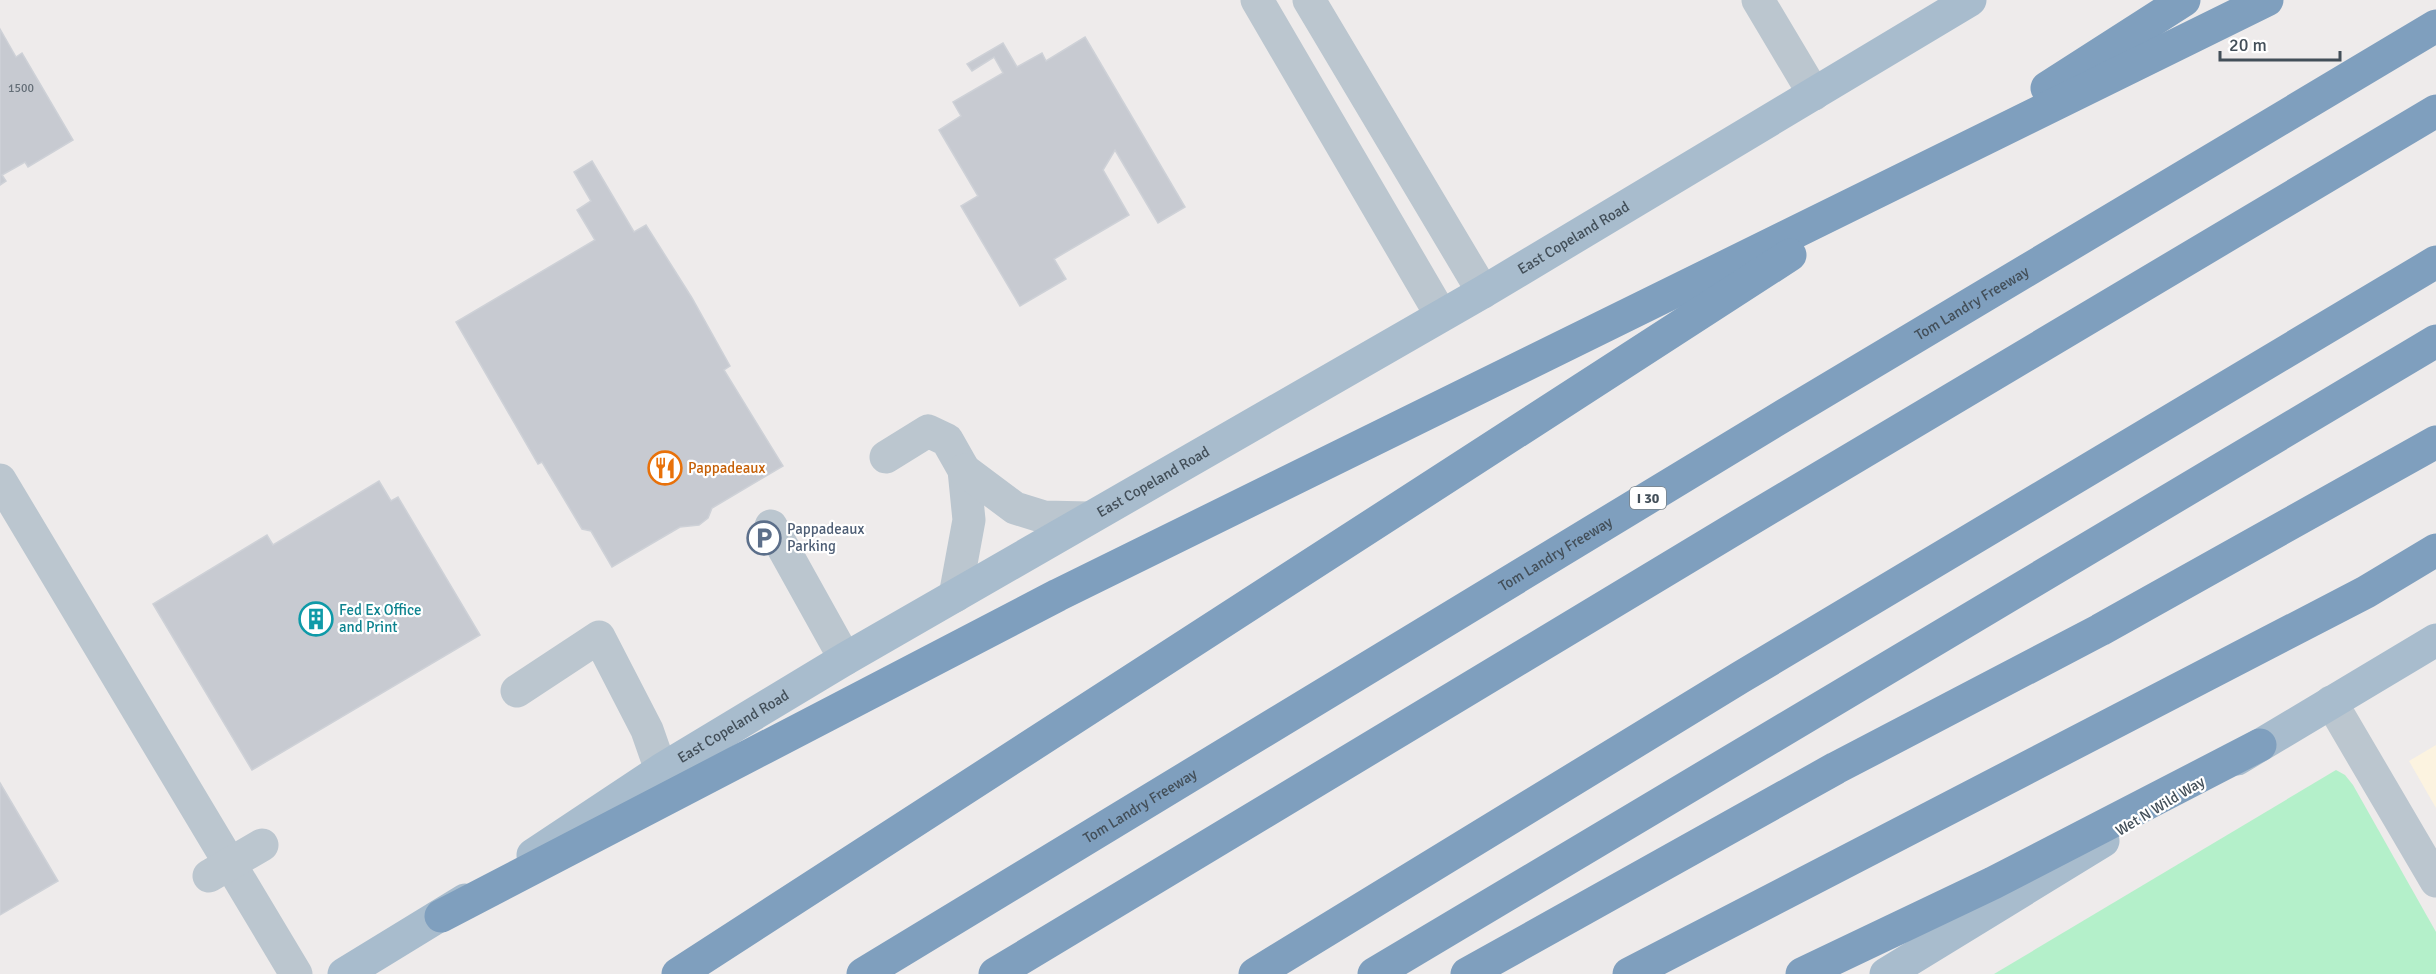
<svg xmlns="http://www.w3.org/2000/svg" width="2436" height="974" font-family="Signika,sans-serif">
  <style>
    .commercial { fill: #fcf3e0 }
    .green { fill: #b4f0ca }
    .building { fill: #c7cad1; stroke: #ced1d7; stroke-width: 1.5 }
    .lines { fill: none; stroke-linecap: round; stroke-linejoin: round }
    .minor { stroke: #bbc6cf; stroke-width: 33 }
    .major { stroke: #a8bccd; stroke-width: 33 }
    .highway { stroke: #7f9fbe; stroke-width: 33 }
    .labels { text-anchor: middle; stroke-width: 4.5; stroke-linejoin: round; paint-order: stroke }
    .number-label { font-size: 12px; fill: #646e77 }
    .shield { fill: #fff; stroke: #7b848b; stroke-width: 1.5 }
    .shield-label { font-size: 14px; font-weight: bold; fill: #434f59 }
    .street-label { font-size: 15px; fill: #434f59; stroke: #fff }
    .food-label { font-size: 15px; fill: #c56008; stroke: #fff; text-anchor: start }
    .service-label { font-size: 15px; fill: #4e5e75; stroke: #fff; text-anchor: start }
    .culture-label { font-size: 15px; fill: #0d838f; stroke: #fff; text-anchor: start }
  </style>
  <rect width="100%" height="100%" fill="#eeebeb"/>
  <polygon class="commercial" points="2436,745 2436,808 2409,761"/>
  <polygon class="green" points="2336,770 2345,775 2353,785 2436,932 2436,974 1994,974"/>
  <g class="building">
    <polygon points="0,29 16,57 22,53 73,140 28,167 25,162 2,175 6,181 0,185"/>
    <polygon points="1085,37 1185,207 1158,223 1115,150 1103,170 1129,215 1054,259 1066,279 1020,306 961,206 978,196 939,130 961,116 953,102 1003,73 994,57 972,71 967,64 1003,43 1017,67 1042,53 1046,61"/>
    <polygon points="592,161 634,232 646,225 692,298 730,366 724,370 783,466 712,508 708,518 699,525 680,527 612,567 591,531 582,529 542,462 538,464 456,322 595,240 577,210 591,201 574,172"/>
    <polygon points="379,481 391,501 398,497 480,635 252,770 153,604 267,535 273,545"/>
    <polygon points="0,783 58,881 0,915"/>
  </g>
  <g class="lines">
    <g class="minor">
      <polyline points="1257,0 1441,315"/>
      <polyline points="1309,0 1483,292"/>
      <polyline points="1758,0 1814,94"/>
      <polyline points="886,457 928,431 947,440 964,470 969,520 955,596"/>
      <polyline points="964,470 1015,508 1044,517 1089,518"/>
      <polyline points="0,480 296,974"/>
      <polyline points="771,526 845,659"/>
      <polyline points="517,691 599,637 647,730 661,770"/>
      <polyline points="2331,702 2436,881"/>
      <polyline points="209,876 262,845"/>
    </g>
    <g class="major">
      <polyline points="2237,759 2436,640"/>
      <path id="s1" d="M533,855L661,770L845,659L1483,292L1970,0"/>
      <polyline points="344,974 465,900"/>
      <polyline points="1886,974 2103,841"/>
    </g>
    <g class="highway">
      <polyline points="2047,88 2184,0"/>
      <polyline points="441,916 1058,595 2267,0"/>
      <polyline points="678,974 1790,255"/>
      <path id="s2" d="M863,974L1773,422L2436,26"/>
      <polyline points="995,974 1744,523 2436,111"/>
      <polyline points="1255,974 1741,677 2436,262"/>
      <polyline points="1374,974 2436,341"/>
      <polyline points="1467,974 1836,768 2100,630 2436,442"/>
      <polyline points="1629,974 2366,592 2436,550"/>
      <polyline points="1802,974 1993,883 2260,745"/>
    </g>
  </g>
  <defs>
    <symbol id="restaurant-ring" viewBox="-11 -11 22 22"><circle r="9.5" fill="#fff" stroke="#e8710a" stroke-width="1.5"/><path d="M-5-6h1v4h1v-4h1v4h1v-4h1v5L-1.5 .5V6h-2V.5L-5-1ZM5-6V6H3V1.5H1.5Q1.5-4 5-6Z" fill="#e8710a"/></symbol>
    <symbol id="parking-ring" viewBox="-11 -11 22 22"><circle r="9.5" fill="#fff" stroke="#5c6f8a" stroke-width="1.5"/><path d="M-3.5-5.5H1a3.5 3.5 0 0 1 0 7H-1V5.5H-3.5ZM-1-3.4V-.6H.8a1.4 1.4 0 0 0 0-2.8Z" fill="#5c6f8a"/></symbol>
    <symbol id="building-ring" viewBox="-11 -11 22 22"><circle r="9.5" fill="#fff" stroke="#0f9aa8" stroke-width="1.5"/><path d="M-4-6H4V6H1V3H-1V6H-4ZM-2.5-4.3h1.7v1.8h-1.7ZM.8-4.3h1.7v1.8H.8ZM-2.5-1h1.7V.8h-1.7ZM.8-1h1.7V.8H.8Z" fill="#0f9aa8"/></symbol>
  </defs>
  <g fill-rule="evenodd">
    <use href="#restaurant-ring" x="646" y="449" width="38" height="38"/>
    <use href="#parking-ring" x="745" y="519" width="38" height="38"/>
    <use href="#building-ring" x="297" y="600" width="38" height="38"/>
  </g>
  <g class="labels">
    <g class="number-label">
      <text x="21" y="92">1500</text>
    </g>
    <rect class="shield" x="1630" y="487" width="36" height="22" rx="4.5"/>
    <g class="shield-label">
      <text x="1648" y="503">I 30</text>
    </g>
    <g class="street-label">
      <text dy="5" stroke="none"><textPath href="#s1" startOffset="1210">East Copeland Road</textPath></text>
      <text dy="5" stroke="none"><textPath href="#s2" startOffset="1296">Tom Landry Freeway</textPath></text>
      <text dy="5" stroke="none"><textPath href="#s1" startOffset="724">East Copeland Road</textPath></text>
      <text dy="5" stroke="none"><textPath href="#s2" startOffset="810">Tom Landry Freeway</textPath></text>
      <text dy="5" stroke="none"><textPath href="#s1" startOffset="238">East Copeland Road</textPath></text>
      <text dy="5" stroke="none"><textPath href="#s2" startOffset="324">Tom Landry Freeway</textPath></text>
      <text transform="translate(2160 806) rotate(-31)" y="5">Wet N Wild Way</text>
    </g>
    <g class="food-label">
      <text x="688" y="473">Pappadeaux</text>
    </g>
    <g class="service-label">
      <text x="787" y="534">Pappadeaux<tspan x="787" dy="17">Parking</tspan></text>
    </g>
    <g class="culture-label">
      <text x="339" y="615">Fed Ex Office<tspan x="339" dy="17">and Print</tspan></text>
    </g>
  </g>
  <path d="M2220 51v9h120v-9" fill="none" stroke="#434f59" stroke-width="3"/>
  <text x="2229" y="51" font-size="18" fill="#434f59" stroke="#ffffff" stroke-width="4.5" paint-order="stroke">20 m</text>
</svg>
